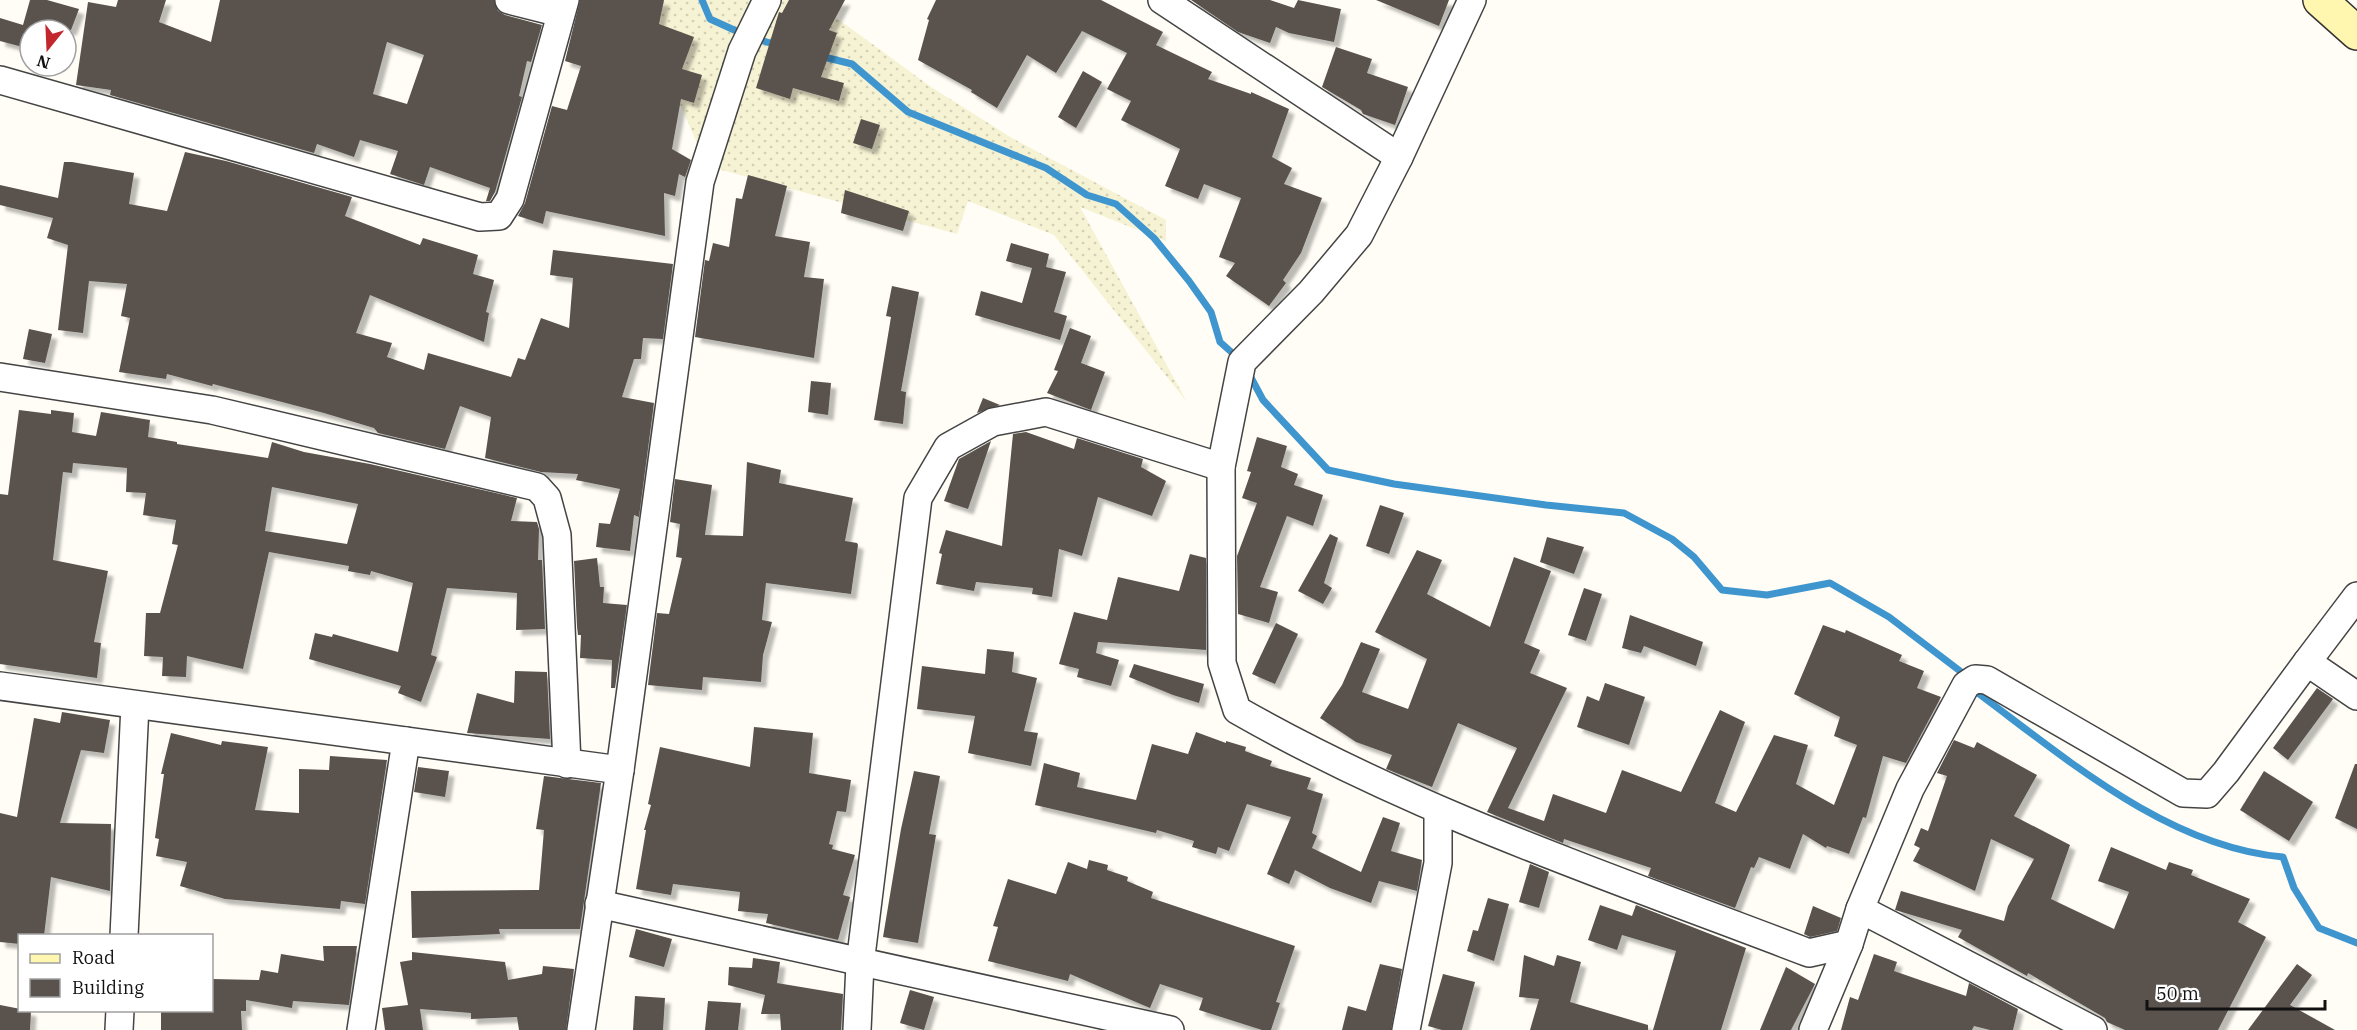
<svg xmlns="http://www.w3.org/2000/svg" width="2357" height="1030" font-family="'IBM Plex Serif',serif">
  <style>
    .farmland { fill: url(#farmland-dots) }
    .lines { fill: none; stroke-linecap: round; stroke-linejoin: round }
    .stream { stroke: #3f96cf; stroke-width: 7 }
    .building { fill: #5a524d; fill-rule: evenodd; filter: url(#shadow) }
    .street-casing { stroke: #444; stroke-width: 30 }
    .secondary-casing { stroke: #333; stroke-width: 36 }
    .street { stroke: #fff; stroke-width: 27 }
    .secondary { stroke: #fff6b0; stroke-width: 33 }
  </style>
  <defs>
    <pattern id="farmland-dots" width="8" height="8" patternUnits="userSpaceOnUse" patternTransform="scale(1.5)"><rect width="8" height="8" fill="#f6f3d4"/><path d="M2 2h.1M6 6h.1" fill="none" stroke="#d2cfb5" stroke-width="1.8" stroke-linecap="round"/></pattern>
    <filter id="shadow"><feDropShadow dx="5.5" dy="5.5" stdDeviation="1.5" flood-color="#0004"/></filter>
  </defs>
  <rect width="100%" height="100%" fill="#fffdf5"/>
  <polygon class="farmland" points="638,0 812,0 931,87 1012,138 1166,220 1166,241 1080,207 1187,402 1054,235 968,201 957,234 707,166 641,15"/>
  <g class="lines">
    <g class="stream">
      <polyline points="702,0 710,19 743,34"/>
      <polyline points="753,38 777,45"/>
      <polyline points="820,56 852,64 908,112 1046,168 1087,195 1116,204 1154,238 1189,281 1211,312 1220,342 1238,358"/>
      <polyline points="1248,372 1263,400 1328,470 1394,484 1546,505 1624,513 1672,539 1694,557 1722,590 1767,595 1830,583 1889,617 1960,671 1964,680"/>
      <path d="M1971,688C2062,755 2166,847 2283,857L2294,888L2319,928L2357,943"/>
    </g>
  </g>
  <g class="building">
    <polygon points="30,0 47,0 79,9 71,30 30,30 30,49 0,41 0,18 23,25"/>
    <path d="M118,0H166L159,22L211,42L220,0H494L498,11L505,15L542,25L531,62L527,61L519,96L522,97L495,192L490,201H486L490,188L430,167L424,185L390,174L398,151L360,140L354,157L317,144L314,153L110,95L111,90L76,85L88,2L116,7ZM387,42L424,55L407,104L373,94Z"/>
    <polygon points="580,0 664,0 659,24 694,37 682,69 702,75 694,103 681,99 672,149 691,160 685,177 679,174 675,196 664,193 665,236 546,211 543,224 518,216 525,203 552,106 567,110 581,66 565,61"/>
    <polygon points="789,0 845,0 829,30 837,33 821,77 844,83 839,101 793,88 790,99 756,88 779,12 782,13"/>
    <polygon points="936,0 1101,0 1163,32 1156,45 1212,72 1208,79 1251,94 1251,92 1289,109 1272,157 1292,168 1284,184 1322,198 1301,253 1283,280 1286,283 1269,306 1226,276 1235,263 1219,257 1241,198 1204,184 1198,199 1165,186 1180,149 1121,120 1131,101 1107,89 1127,53 1082,31 1056,73 1027,55 997,108 971,92 972,90 918,60 929,20 927,19"/>
    <polygon points="1191,0 1270,0 1294,8 1298,0 1341,9 1334,42 1289,33 1276,27 1270,43 1238,32"/>
    <polygon points="1376,0 1449,0 1439,26"/>
    <polygon points="1336,47 1372,59 1367,73 1408,87 1395,125 1363,114 1361,110 1322,87"/>
    <polygon points="1083,71 1102,82 1076,128 1058,117"/>
    <polygon points="861,119 880,125 872,149 853,143"/>
    <polygon points="185,152 226,161 352,197 345,216 420,245 423,238 478,255 473,274 494,280 486,312 489,313 484,342 370,295 356,333 392,343 387,357 424,370 428,353 511,377 518,358 525,360 541,318 569,328 573,278 550,275 553,250 673,264 663,339 643,338 641,359 634,359 622,397 654,403 639,517 634,515 630,551 596,547 599,523 610,524 620,489 576,480 578,474 541,472 485,458 491,417 460,406 445,449 378,433 374,428 324,413 213,384 212,386 167,374 166,379 119,372 130,318 121,316 127,284 89,281 83,333 58,330 68,245 47,238 53,218 0,205 0,185 58,198 64,162 72,162 134,173 129,204 167,211"/>
    <polygon points="748,175 787,186 775,236 810,242 804,277 824,279 814,358 695,337 705,260 709,261 713,243 729,247 736,198 742,199"/>
    <polygon points="845,190 909,211 903,231 841,213"/>
    <polygon points="1011,243 1049,254 1046,267 1066,272 1054,312 1067,316 1060,340 975,315 981,291 1022,303 1032,268 1006,261"/>
    <polygon points="892,286 919,292 901,391 906,392 903,424 874,420 891,317 886,316"/>
    <polygon points="1070,328 1091,336 1081,363 1105,372 1091,410 1047,393 1058,371 1054,370"/>
    <polygon points="29,329 52,334 45,363 23,359"/>
    <polygon points="811,381 831,383 828,415 808,412"/>
    <polygon points="983,398 1000,405 977,413"/>
    <path d="M19,410L51,414V410L74,413L72,432L96,436L101,412L150,420L148,437L177,442V444L268,458L272,442L304,452L370,464L517,498L511,521L537,522L539,529L538,560H542L545,629L516,630L517,593L447,588L431,655L437,657L421,702L398,693L401,686L309,659L315,633L332,637L333,634L398,652L413,583L371,571L370,575L348,571L349,566L269,552L243,669L187,656L186,677L162,676L163,657L144,656L146,613H160L178,545L172,544L176,520L143,515L146,493L126,492L127,468L73,463L72,473L63,472L53,560L108,571L94,642L101,643L97,678L0,664V494L8,495ZM272,487L358,504L347,544L265,531Z"/>
    <polygon points="1026,432 1074,449 1077,438 1143,459 1141,467 1166,481 1152,516 1098,497 1082,556 1059,549 1052,597 1032,594 1033,588 976,582 974,591 936,584 942,554 939,553 946,530 1002,546 1013,434"/>
    <polygon points="1257,437 1287,446 1281,467 1298,474 1294,485 1323,495 1313,526 1287,516 1260,587 1278,592 1269,623 1238,614 1237,556 1257,503 1242,498 1251,472 1247,471"/>
    <polygon points="991,441 968,509 944,501 959,459"/>
    <polygon points="747,462 781,470 779,483 853,498 845,541 857,543 858,545 851,594 766,583 762,620 772,622 763,655 761,682 703,677 702,690 648,685 657,613 669,614 682,558 676,557 680,524 670,522 675,479 712,485 705,535 743,536"/>
    <polygon points="1380,505 1404,513 1389,554 1366,546"/>
    <polygon points="1330,534 1338,538 1324,583 1332,588 1323,604 1298,591"/>
    <polygon points="1547,537 1584,547 1574,574 1540,562"/>
    <polygon points="1417,550 1442,560 1427,594 1490,627 1514,557 1551,571 1524,643 1540,650 1530,673 1567,688 1508,808 1544,821 1553,794 1606,813 1622,770 1681,792 1720,710 1745,722 1715,803 1736,812 1774,735 1808,745 1796,784 1834,805 1857,745 1834,736 1840,717 1794,694 1823,625 1845,633 1846,630 1902,655 1899,661 1924,671 1917,688 1941,697 1906,763 1883,756 1866,818 1863,817 1849,854 1827,846 1826,848 1803,834 1790,869 1759,857 1754,868 1751,867 1735,908 1648,876 1651,868 1564,839 1563,843 1558,841 1487,812 1517,748 1458,723 1432,787 1386,769 1392,755 1356,742 1320,718 1342,685 1361,642 1380,649 1362,692 1408,709 1427,659 1375,632"/>
    <polygon points="1190,554 1206,558 1206,650 1098,642 1096,653 1119,660 1111,686 1077,677 1079,669 1059,664 1074,612 1107,620 1118,577 1179,591"/>
    <polygon points="597,558 600,587 604,587 603,603 627,605 615,688 611,688 612,660 580,658 581,635 578,635 577,627 574,561"/>
    <polygon points="1584,588 1602,594 1586,641 1568,635"/>
    <polygon points="1630,615 1703,642 1696,666 1644,646 1641,653 1622,648"/>
    <polygon points="1276,623 1298,634 1275,684 1252,674"/>
    <polygon points="987,649 1014,652 1012,672 1037,678 1024,731 1038,733 1031,766 968,753 975,716 917,709 922,666 985,674"/>
    <polygon points="1134,664 1204,684 1199,703 1173,695 1129,677"/>
    <polygon points="515,671 547,672 550,739 467,733 477,693 514,703"/>
    <polygon points="1605,683 1645,697 1629,745 1577,727 1587,696 1599,701"/>
    <polygon points="2317,688 2333,699 2288,760 2273,748"/>
    <polygon points="62,712 110,720 104,753 81,750 60,823 111,824 110,891 51,877 44,936 20,936 20,944 0,942 0,813 17,817 34,718 60,723"/>
    <polygon points="754,727 813,733 809,773 851,780 846,812 837,811 829,844 833,845 832,849 855,855 843,895 850,897 838,940 766,923 768,914 738,911 740,892 673,884 671,895 636,889 646,830 644,830 651,805 648,804 660,747 750,767"/>
    <polygon points="1196,732 1226,743 1226,741 1246,747 1245,751 1272,761 1270,766 1311,778 1307,789 1323,794 1312,833 1317,836 1312,848 1361,872 1383,817 1400,823 1391,851 1422,860 1417,891 1379,881 1371,903 1330,888 1295,870 1289,884 1267,874 1291,817 1247,804 1229,851 1218,847 1216,854 1192,847 1194,841 1157,830 1156,833 1035,805 1044,763 1080,773 1077,787 1136,800 1152,744 1188,754"/>
    <polygon points="171,733 221,745 222,741 268,747 255,810 299,813 299,769 329,770 330,756 387,760 365,904 341,901 340,909 225,899 180,886 187,862 156,856 159,839 155,838 164,774 161,774"/>
    <polygon points="1954,740 1974,748 1977,742 2037,775 2014,816 2070,845 2051,899 2114,929 2129,892 2098,881 2111,847 2166,870 2169,862 2193,870 2191,875 2250,899 2238,922 2266,937 2218,1030 2125,1030 2107,1022 2105,1018 2028,973 2027,976 1958,937 1962,930 1895,910 1901,891 2004,921 2008,906 2034,859 1991,839 1975,891 1913,861 1920,848 1914,845 1921,828 1928,831 1947,776 1937,773"/>
    <polygon points="2355,764 2357,764 2357,829 2335,818"/>
    <polygon points="418,767 449,771 445,797 414,792"/>
    <polygon points="914,771 940,776 929,834 936,835 918,943 883,937 901,829"/>
    <polygon points="2264,771 2313,802 2289,841 2240,810"/>
    <polygon points="544,776 601,783 580,929 499,929 500,934 412,938 411,891 539,890 544,830 536,829"/>
    <polygon points="1089,860 1108,865 1107,870 1128,877 1127,881 1153,892 1151,898 1295,946 1276,1002 1280,1003 1271,1030 1262,1030 1199,1010 1203,998 1160,984 1150,1008 1070,974 1068,981 988,961 998,927 993,926 1008,879 1056,894 1068,862 1087,869"/>
    <polygon points="1530,864 1549,872 1539,908 1519,902"/>
    <polygon points="1488,898 1509,904 1494,961 1467,951 1473,930 1478,931"/>
    <polygon points="1600,905 1632,916 1636,905 1746,948 1721,1030 1653,1030 1676,951 1622,935 1617,950 1588,940"/>
    <polygon points="1813,906 1841,918 1837,931 1810,937 1804,934"/>
    <polygon points="636,929 672,939 664,967 629,957"/>
    <polygon points="323,946 357,946 349,1005 293,1001 292,1008 246,1000 246,1011 241,1011 242,1030 161,1030 161,1011 212,1011 212,979 259,980 261,970 278,973 281,954 324,961"/>
    <polygon points="412,952 505,962 508,980 542,974 543,966 574,969 566,1030 519,1030 517,1017 471,1019 471,1013 420,1009 423,1030 385,1030 382,1008 408,1005 400,962 412,960"/>
    <polygon points="1874,954 1897,962 1894,971 1966,996 1969,983 2018,1009 2013,1030 1990,1030 1974,1026 1972,1030 1841,1030 1850,997 1858,1000"/>
    <polygon points="1524,955 1554,966 1557,955 1581,962 1570,1002 1648,1025 1648,1030 1530,1030 1539,999 1519,997"/>
    <polygon points="753,958 780,962 777,983 843,994 841,1030 781,1030 780,1014 761,1014 765,995 728,985 729,967 752,968"/>
    <polygon points="1380,964 1402,969 1391,1030 1342,1030 1348,1006 1366,1011"/>
    <polygon points="2297,964 2312,975 2290,1005 2335,1030 2248,1030"/>
    <polygon points="1786,967 1815,984 1791,1030 1760,1030"/>
    <polygon points="1443,974 1475,982 1462,1030 1442,1030 1428,1026"/>
    <polygon points="910,990 934,997 924,1030 900,1023"/>
    <polygon points="635,996 665,998 663,1030 633,1030"/>
    <polygon points="708,1001 741,1003 738,1030 705,1030"/>
    <polygon points="0,1005 31,1011 30,1030 0,1030"/>
  </g>
  <g class="lines">
    <defs>
      <g id="street">
        <polyline points="509,0 560,13"/>
        <polyline points="1162,0 1399,157"/>
        <path d="M1472,0L1399,157L1359,235L1311,292L1242,362L1221,467L1222,663L1237,710C1417,813 1616,879 1809,953L1849,944"/>
        <polyline points="0,80 480,217 499,216 510,199 565,0"/>
        <polyline points="0,377 212,410 537,487 547,498 557,535 567,764"/>
        <polyline points="2307,662 2357,596"/>
        <polyline points="0,686 620,770"/>
        <polyline points="599,904 1170,1030"/>
        <polyline points="1860,909 1910,789 1966,685 1975,679 1987,680 2183,793 2207,794 2226,772 2307,662 2357,696"/>
        <polyline points="124,936 135,705"/>
        <polyline points="119,1030 120,1010"/>
        <polyline points="361,1030 406,741"/>
        <polyline points="581,1030 620,770 700,182 742,51 767,0"/>
        <polyline points="857,1030 860,964 918,498 948,447 993,422 1046,412 1221,467"/>
        <polyline points="1406,1030 1438,863 1438,810"/>
        <polyline points="1813,1030 1849,944 1860,909 2093,1030"/>
      </g>
      <polyline id="secondary" points="2320,0 2357,33"/>
    </defs>
    <use href="#street" class="street-casing"/>
    <use href="#secondary" class="secondary-casing"/>
    <use href="#street" class="street"/>
    <use href="#secondary" class="secondary"/>
  </g>
  <rect x="18" y="934" width="195" height="78" fill="#ffffff" stroke="#a0a0a0" stroke-width="1.5"/>
  <rect x="30" y="954" width="30" height="9" fill="#fff6b0" stroke="#a0a0a0" stroke-width="1.5"/>
  <text x="72" y="964" font-size="18" fill="#111111">Road</text>
  <rect x="30" y="979" width="30" height="18" fill="#5a524d" stroke="#a0a0a0" stroke-width="1.5"/>
  <text x="72" y="994" font-size="18" fill="#111111">Building</text>
  <g transform="translate(48 48) rotate(198)"><circle r="28" fill="#ffffff" stroke="#a0a0a0" stroke-width="1.5"/>
  <path d="M0-4.5L10 22L0 15L-10 22Z" fill="#c4262e"/>
  <text y="-9" font-size="16" font-weight="bold" text-anchor="middle" fill="#111111">N</text>
  </g>
  <path d="M2147 1000v9h178v-9" fill="none" stroke="#111111" stroke-width="3"/>
  <text x="2156" y="1000" font-size="18" fill="#111111" stroke="#ffffff" stroke-width="4.5" paint-order="stroke">50 m</text>
</svg>
